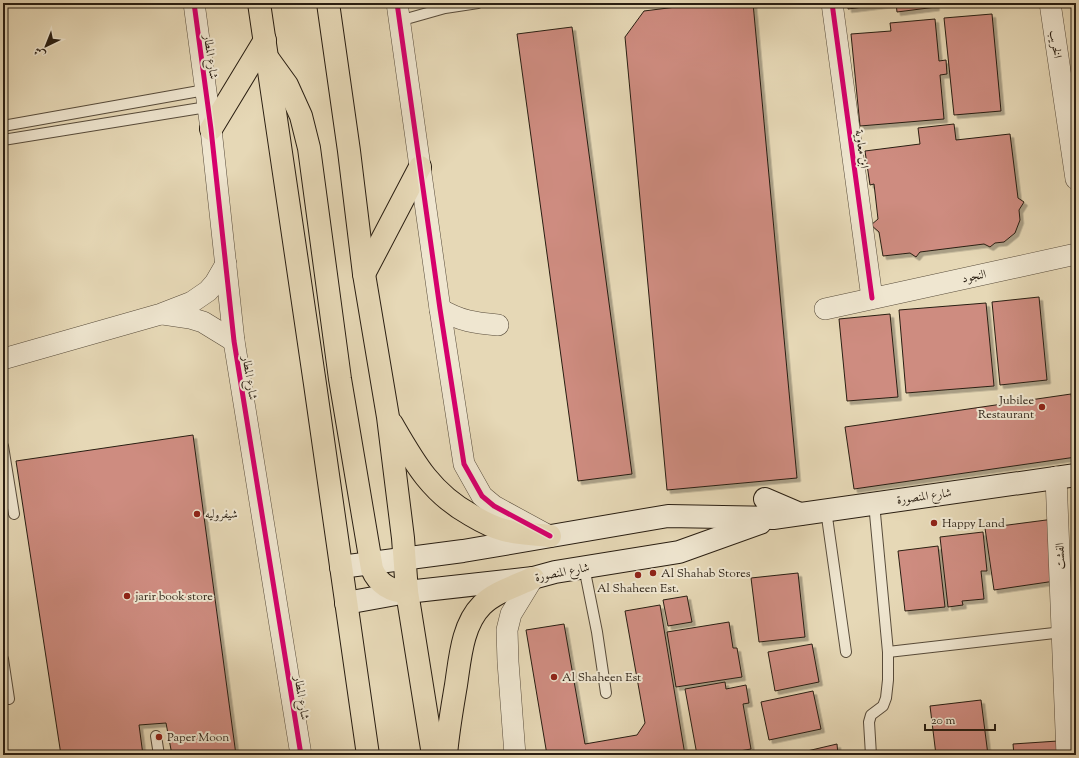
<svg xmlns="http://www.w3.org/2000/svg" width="1079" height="758" font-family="'Sorts Mill Goudy',Amiri,serif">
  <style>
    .building { fill: #ce8c80; stroke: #291e12; filter: url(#shadow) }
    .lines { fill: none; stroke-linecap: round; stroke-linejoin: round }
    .lane-casing { stroke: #584c3b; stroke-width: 12 }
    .street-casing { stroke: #584c3b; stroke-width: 22 }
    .secondary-casing { stroke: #291e12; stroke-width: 24 }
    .primary-casing { stroke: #291e12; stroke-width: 24 }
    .lane { stroke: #efe6d0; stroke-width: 10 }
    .street { stroke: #efe6d0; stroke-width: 21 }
    .secondary { stroke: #efe6d0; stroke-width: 22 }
    .primary { stroke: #e6d8b6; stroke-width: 22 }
    .cycleway-casing { stroke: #efe6d0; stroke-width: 8 }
    .cycleway { stroke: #d6006c; stroke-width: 5 }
    .poi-dot { fill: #8f2418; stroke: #efe6d0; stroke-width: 1.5 }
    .labels { text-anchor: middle; stroke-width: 4; stroke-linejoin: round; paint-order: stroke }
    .street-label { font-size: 12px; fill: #291e12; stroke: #efe6d0 }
    .poi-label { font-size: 12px; fill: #291e12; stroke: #efe6d0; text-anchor: start }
  </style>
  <defs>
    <filter id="shadow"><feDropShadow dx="3.5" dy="3.5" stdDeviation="0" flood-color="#0004"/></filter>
  </defs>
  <rect width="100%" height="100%" fill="#e6d8b6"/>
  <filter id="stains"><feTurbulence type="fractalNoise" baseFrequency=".005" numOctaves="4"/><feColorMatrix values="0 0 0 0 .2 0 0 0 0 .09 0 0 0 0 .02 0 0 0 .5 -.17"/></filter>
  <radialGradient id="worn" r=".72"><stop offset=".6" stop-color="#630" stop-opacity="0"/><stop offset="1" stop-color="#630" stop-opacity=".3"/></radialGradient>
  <g class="building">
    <polygon points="708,3 753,3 797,478 667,490 625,37 644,11"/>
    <polygon points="848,3 935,3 936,7 897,12 896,3 848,9"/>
    <polygon points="992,14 1001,111 954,115 944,18"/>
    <polygon points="935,19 939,61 946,60 947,74 940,75 944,119 860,126 851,34 891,31 890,23"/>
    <polygon points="572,27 632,474 578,481 517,34"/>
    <polygon points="954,124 956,140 1010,134 1018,198 1024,202 1019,210 1020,220 1015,233 1004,242 995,243 990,247 984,244 920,252 916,257 910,253 883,256 879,232 871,225 878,219 874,184 870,185 865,151 920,144 918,128"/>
    <polygon points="1039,297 1047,380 1000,385 992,302"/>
    <polygon points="986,303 994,386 906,393 899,310"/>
    <polygon points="890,314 898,397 847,401 839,319"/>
    <polygon points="1071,394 1076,427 1076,457 854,489 845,427"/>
    <polygon points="193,435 236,755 172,755 166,723 139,725 143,755 61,755 16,461"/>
    <polygon points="1054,519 1055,581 994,590 985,528"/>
    <polygon points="983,532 987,571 981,571 984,599 962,601 963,605 948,607 940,537"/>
    <polygon points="938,546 945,607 905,611 898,551"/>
    <polygon points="798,573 805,637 759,642 751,578"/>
    <polygon points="687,596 692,622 668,626 663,600"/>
    <polygon points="660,605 685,755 547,755 526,630 564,624 585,744 637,735 645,723 625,611"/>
    <polygon points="729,622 733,648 737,648 742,677 676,687 667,632"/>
    <polygon points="812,644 819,682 775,691 768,652"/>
    <polygon points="725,682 726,689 746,685 749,703 743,704 751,749 728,753 728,752 711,755 697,755 685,689"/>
    <polygon points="813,691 821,729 769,740 761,702"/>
    <polygon points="981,700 988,755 936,755 930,706"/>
    <polygon points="1058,741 1059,755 1014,755 1013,744"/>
    <polygon points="837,744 838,755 790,755"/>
  </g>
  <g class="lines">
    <defs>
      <g id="lane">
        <polyline points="399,21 445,8 478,3"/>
        <polyline points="3,126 205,90"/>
        <polyline points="3,140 207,107"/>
        <polyline points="3,446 14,514"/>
        <polyline points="826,510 846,652"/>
        <polyline points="584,567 597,632 606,693"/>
        <polyline points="888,652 1063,632"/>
        <polyline points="3,659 9,699"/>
        <polyline points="156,736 159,755"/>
        <polyline points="871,755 869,722 871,715 883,706 886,698 888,680 888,652 874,503"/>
      </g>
      <g id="street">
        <polyline points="194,3 211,129 234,341 301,755"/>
        <polyline points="397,3 440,309 464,464 482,496 494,506 549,536"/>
        <polyline points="832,3 872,298"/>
        <polyline points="1050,3 1076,179"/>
        <path d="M440,309C460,321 475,323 498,325"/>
        <polyline points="825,309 1076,254"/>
        <polyline points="163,314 190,318 203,322 234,341"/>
        <polyline points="3,359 161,314 192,302 208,291 215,283 226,264"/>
        <polyline points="1056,477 1067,755"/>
        <polyline points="515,755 508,662 507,630 511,614 533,578"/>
      </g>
      <g id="secondary">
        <polyline points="765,499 800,514"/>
        <polyline points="341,567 463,551 668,516 773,518 1076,475"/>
        <polyline points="346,603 407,592 533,578 555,572 679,552 760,523"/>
      </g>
      <g id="primary">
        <polyline points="259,3 315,384 368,755"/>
        <polyline points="328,3 349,151 364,274 388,417 403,538 407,592 433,755"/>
        <path d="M269,60L287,85L301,116L309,148L340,379L372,569C378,584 392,592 407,592"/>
        <polyline points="211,129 265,40"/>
        <polyline points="364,274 420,167"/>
        <path d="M392,424C414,462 431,493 471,515C481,521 492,527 504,530C519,534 535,534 550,536"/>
        <path d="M446,755C448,731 452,709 456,685C460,659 462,625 482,605C495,592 516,586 533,578"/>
      </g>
    </defs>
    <use href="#lane" class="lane-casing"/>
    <use href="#street" class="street-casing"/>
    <use href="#secondary" class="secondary-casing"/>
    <use href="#primary" class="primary-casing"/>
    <use href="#lane" class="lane"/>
    <use href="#street" class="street"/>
    <use href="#secondary" class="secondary"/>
    <use href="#primary" class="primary"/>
    <defs>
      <g id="cycleway">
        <polyline points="194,3 211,129 234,341 301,755"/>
        <polyline points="397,3 440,309 464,464 482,496 494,506 550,536"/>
        <polyline points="832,3 872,298"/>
      </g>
    </defs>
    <use href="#cycleway" class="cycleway-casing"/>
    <use href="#cycleway" class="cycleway"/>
  </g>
  <g class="poi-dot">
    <circle cx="1042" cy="407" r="4"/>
    <circle cx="197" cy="514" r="4"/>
    <circle cx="934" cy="523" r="4"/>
    <circle cx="653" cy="573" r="4"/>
    <circle cx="638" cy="575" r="4"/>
    <circle cx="127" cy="596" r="4"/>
    <circle cx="554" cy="677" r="4"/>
    <circle cx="159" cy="737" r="4"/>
  </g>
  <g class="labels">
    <g class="street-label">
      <text transform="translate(1056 44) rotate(82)" y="4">الخريب</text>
      <text transform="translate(211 57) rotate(82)" y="4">شارع المطار</text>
      <text transform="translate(862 149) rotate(82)" y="4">ابن معاوية</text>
      <text transform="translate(974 276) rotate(-12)" y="4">النجود</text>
      <text transform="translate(250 378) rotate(81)" y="4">شارع المطار</text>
      <text transform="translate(924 496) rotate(-8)" y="4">شارع المنصورة</text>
      <text transform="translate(1060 556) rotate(-92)" y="4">الفشت</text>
      <text transform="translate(562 572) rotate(-11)" y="4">شارع المنصورة</text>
      <text transform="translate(302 698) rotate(81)" y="4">شارع المطار</text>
    </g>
    <g class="poi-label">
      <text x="1034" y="404" text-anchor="end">Jubilee<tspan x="1034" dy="14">Restaurant</tspan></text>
      <text x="205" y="518">شيفروليه</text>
      <text x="942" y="527">Happy Land</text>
      <text x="661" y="577">Al Shahab Stores</text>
      <text x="638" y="592" text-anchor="middle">Al Shaheen Est.</text>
      <text x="135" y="600">jarir book store</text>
      <text x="562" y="681">Al Shaheen Est</text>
      <text x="167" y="741">Paper Moon</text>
    </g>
  </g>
  <rect width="1079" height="758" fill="none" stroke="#e6d8b6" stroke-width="16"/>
  <rect x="4" y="4" width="1071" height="750" fill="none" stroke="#291e12" stroke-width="2"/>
  <rect x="8" y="8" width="1063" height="742" fill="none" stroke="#291e12"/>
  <g transform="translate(46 46) rotate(223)" stroke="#efe6d0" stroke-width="3" paint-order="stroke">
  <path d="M0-3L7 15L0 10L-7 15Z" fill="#291e12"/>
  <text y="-6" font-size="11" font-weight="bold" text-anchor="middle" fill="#291e12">ش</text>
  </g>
  <path d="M925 724v6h70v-6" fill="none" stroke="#291e12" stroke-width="2"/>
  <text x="931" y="724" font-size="12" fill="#291e12" stroke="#efe6d0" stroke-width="3" paint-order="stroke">20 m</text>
  <rect width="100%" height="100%" filter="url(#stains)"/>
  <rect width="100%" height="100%" fill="url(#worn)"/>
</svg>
